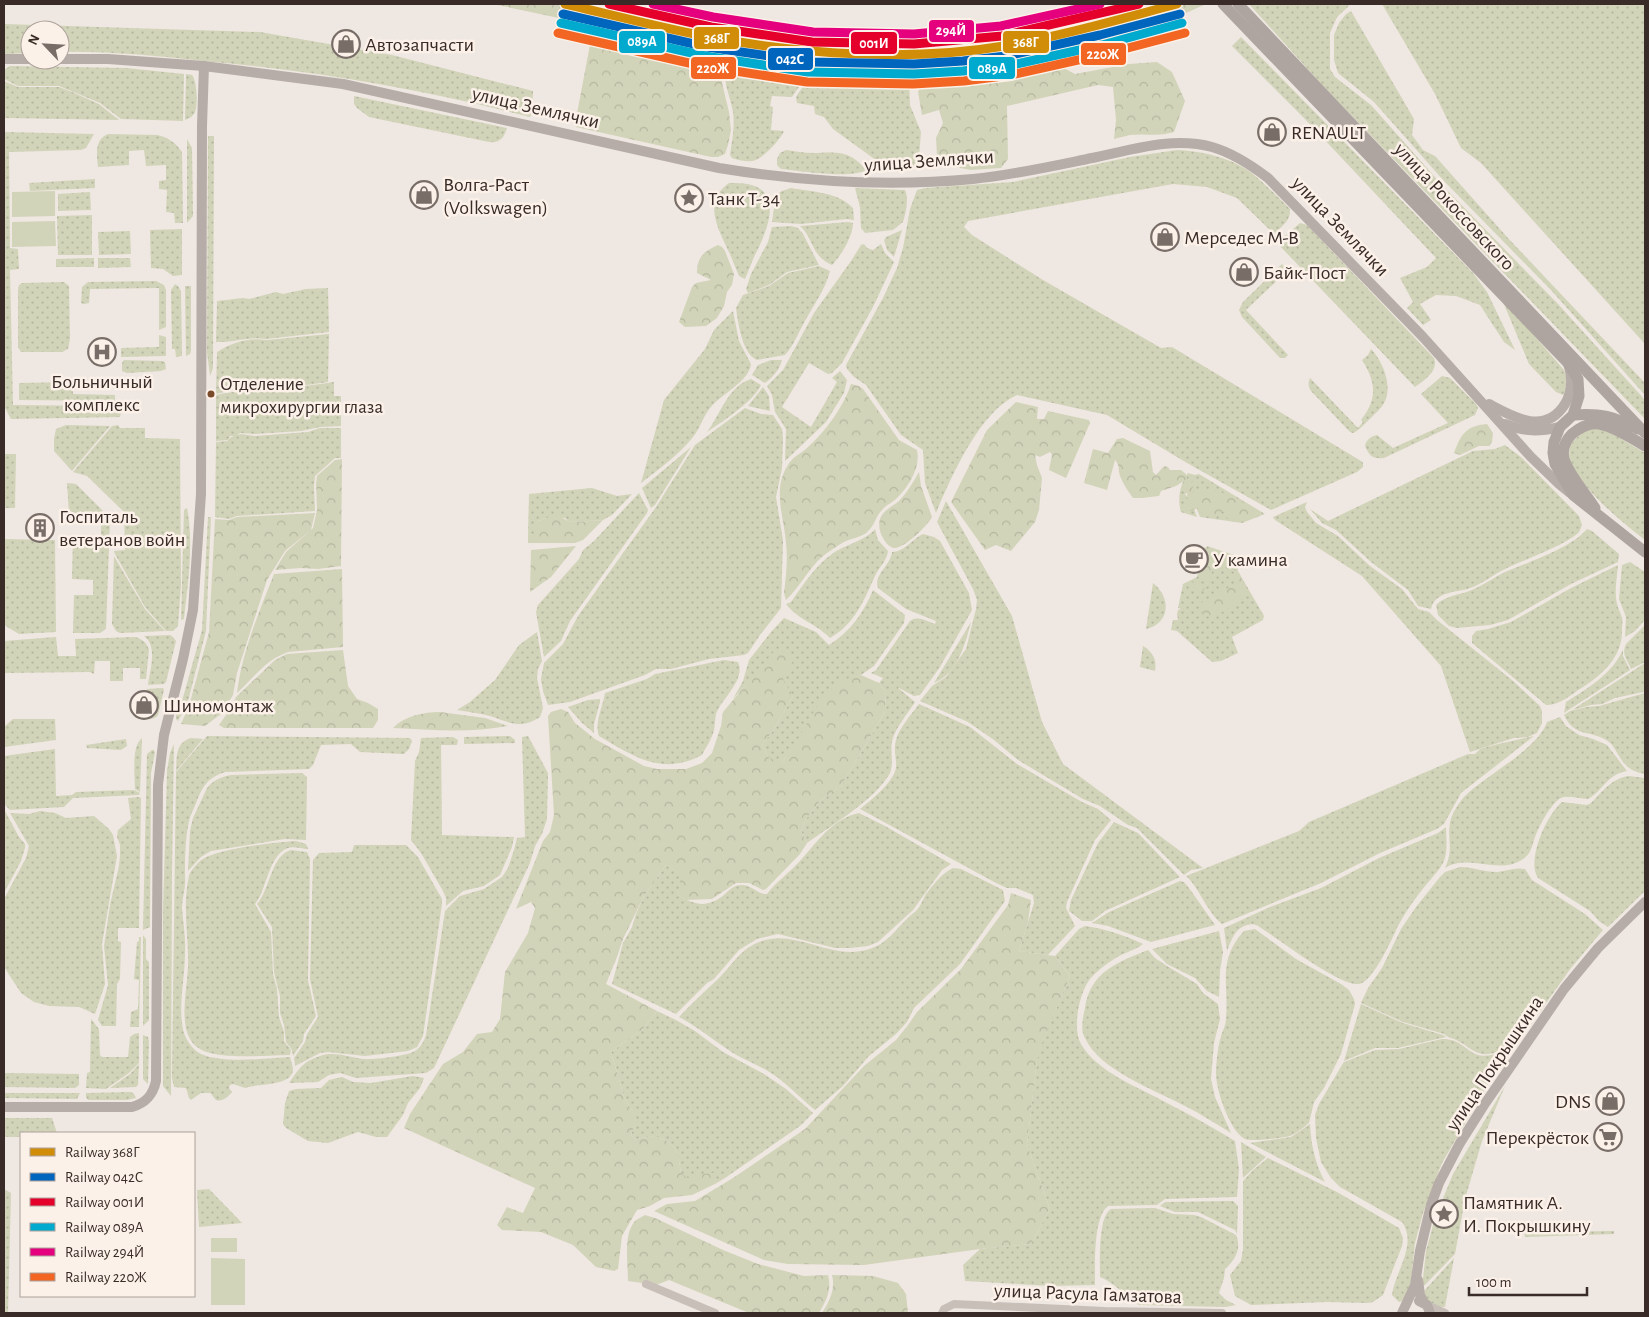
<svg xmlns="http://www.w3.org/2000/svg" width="1649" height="1317" font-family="'Alegreya Sans',sans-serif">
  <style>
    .grass { fill: url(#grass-dots) }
    .forest { fill: url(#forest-crowns) }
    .garden { fill: #d2d4b9 }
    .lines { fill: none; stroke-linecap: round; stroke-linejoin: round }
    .minor { stroke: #c8bfb9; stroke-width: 8 }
    .major { stroke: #b7ada8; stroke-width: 10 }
    .highway { stroke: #aea5a0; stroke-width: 11 }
    .rail-1-casing { stroke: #fbf1e8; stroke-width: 12 }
    .rail-2-casing { stroke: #fbf1e8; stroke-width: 12 }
    .rail-3-casing { stroke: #fbf1e8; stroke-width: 12 }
    .rail-4-casing { stroke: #fbf1e8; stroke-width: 12 }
    .rail-5-casing { stroke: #fbf1e8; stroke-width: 12 }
    .rail-6-casing { stroke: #fbf1e8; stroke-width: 12 }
    .rail-1 { stroke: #d18d08; stroke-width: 9 }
    .rail-2 { stroke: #0065bd; stroke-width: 9 }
    .rail-3 { stroke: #e4002b; stroke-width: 9 }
    .rail-4 { stroke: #00a9ce; stroke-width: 9 }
    .rail-5 { stroke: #e5007d; stroke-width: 9 }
    .rail-6 { stroke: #f26522; stroke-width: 9 }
    .bus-dot { fill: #7a4b2a; stroke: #fbf1e8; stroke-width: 2 }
    .labels { text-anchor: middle; stroke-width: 5; stroke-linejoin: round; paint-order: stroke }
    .bus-label { font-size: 19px; fill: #392b27; stroke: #fbf1e8; text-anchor: start }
    .poi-label { font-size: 20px; fill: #392b27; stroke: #fbf1e8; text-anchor: start }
    .street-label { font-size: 20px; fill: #392b27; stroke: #fbf1e8 }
    .line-badge { stroke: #fbf1e8; stroke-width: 2 }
    .badge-label { font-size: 14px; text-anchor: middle; font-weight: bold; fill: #fff }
  </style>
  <defs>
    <pattern id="grass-dots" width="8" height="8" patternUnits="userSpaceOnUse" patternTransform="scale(1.25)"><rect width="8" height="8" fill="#d2d4b9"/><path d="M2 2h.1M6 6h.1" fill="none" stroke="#b5b69f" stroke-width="1.8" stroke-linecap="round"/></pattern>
    <pattern id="forest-crowns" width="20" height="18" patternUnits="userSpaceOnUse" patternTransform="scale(1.25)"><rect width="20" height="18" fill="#d2d4b9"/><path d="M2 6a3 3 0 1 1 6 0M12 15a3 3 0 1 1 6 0" fill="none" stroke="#b5b69f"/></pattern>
  </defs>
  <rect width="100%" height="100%" fill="#efe7e1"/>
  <g class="grass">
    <polygon points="1249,4 1347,4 1349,6 1337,17 1330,33 1330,69 1335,77 1371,105 1441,184 1558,304 1645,400 1645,419 1323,86"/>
    <polygon points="1382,4 1645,4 1645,344 1481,163 1461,148 1435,94"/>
    <polygon points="1351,11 1414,119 1412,135 1423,150 1435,156 1507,237 1645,383 1645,395 1550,289 1444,181 1374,102 1338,73 1334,60 1334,35 1339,23 1346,14"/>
    <path d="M4,24L260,32L277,35L392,55L533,91L532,111L530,117C423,89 314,71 204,61C156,56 108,51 60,52V30H30V53L4,54Z"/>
    <polygon points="1241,37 1473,273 1487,292 1515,350 1504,342 1480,305 1456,296 1436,295 1420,304 1431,320 1423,325 1407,308 1413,302 1400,278 1427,267 1436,258 1305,119 1232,46"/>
    <path d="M753,60C761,60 770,60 778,61C792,64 807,74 821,68L801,84L792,97L772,96L770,106L773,107L771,130L784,131C780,140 762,160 752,161C746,162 738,160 732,158L730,155C732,140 735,127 733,112C728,84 711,65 753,60Z"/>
    <path d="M840,65L892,68L909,65L912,68L909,79L910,105L921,132L919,157L916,164L910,169L903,172L891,171L833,129L824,117L815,114L814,106L797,103L796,97C805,81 823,68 840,65Z"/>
    <polygon points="10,66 126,68 184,74 183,121 121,119 100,103 59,86 18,86 4,79 4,70"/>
    <path d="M186,74L192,75C197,81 198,105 195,112C193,117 189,118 185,120Z"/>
    <polygon points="4,81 18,87 59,87 72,92 99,104 119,120 4,118"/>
    <path d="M354,96L507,128C504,138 500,143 489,142L369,117L357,108L354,104Z"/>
    <polygon points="4,132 94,134 86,148 81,150 9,152 10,248 18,249 19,269 10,270 13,405 118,406 122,408 120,417 11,419 5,408"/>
    <path d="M108,134L157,135C168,137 176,143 182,152L183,223H175L174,213L166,212L167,190L159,189V181L166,180V165L146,166L144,150L129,151V165L98,167C97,154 94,140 108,134Z"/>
    <polygon points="208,136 214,136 213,368 210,376 207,352"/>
    <polygon points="187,139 192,148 193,216 187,223"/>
    <path d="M786,150C795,151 804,153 813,153C837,152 850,150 866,170C851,179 800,171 781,169L777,165V159L780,153Z"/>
    <path d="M1177,150C1202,151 1233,158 1253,174C1266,185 1278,197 1290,209C1291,221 1282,226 1274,234L1237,198L1207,187L1173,184L968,221L964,227L972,235L1043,280L1161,348L1172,347L1361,461L1363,463V467L1357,472L1271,510L1187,463L1107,415L1017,395C980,411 951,477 936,513L925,483L923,450L901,435L866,385L854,377L847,369L846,365L883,298L897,268L903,248L910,209L917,190L925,188L1013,182L1130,157Z"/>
    <polygon points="95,179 95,188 30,191 29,183"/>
    <path d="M729,183C738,183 749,183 757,187C783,200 763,239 754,257C751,264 748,272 745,279L739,276C735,267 732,258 728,250C717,227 703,201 729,183Z"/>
    <path d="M791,188C813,192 838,192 853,208L854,220L847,219L801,224L772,222L776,195L782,191Z"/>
    <path d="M855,188L905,190C909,198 906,213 903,222L893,230L865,233L861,228L860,207Z"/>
    <polygon points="90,192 91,210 58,211 58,194"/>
    <polygon points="92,215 92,255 58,255 57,216"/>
    <path d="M848,222L853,223C853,236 841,256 832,265C810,255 815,240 800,226Z"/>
    <path d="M1300,223L1307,225L1434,358C1439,371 1424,380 1415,387L1277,243Z"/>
    <polygon points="791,226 798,228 803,234 819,265 787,272 769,285 748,293 746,289 751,274 768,242 772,227"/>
    <polygon points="182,229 182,275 173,276 163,269 151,268 150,230"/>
    <polygon points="902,230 894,257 887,250 884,240 886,237"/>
    <polygon points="130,231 131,254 99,255 98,232"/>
    <polygon points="864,244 867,248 873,250 881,244 885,253 894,262 873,307 842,363 832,373 828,374 809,363 782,407 811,427 837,382 832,378 840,371 847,380 844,393 826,422 785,461 786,429 775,412 772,395 767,386 783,370 814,313 851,261 861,245"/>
    <polygon points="94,258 94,267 56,267 56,259"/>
    <polygon points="98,258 130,258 131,267 98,268"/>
    <polygon points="1282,264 1287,271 1246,310 1288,355 1285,358 1280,358 1242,317 1239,310 1243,302"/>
    <path d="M819,266L830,271C825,290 814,304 805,321C798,333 794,345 785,355L757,360C742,354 738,322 736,308L743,295L769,286L788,273Z"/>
    <polygon points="156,281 164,285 166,290 166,327 159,330 159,288 90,289 89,303 84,304 81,303 82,287 88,282"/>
    <polygon points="64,282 69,286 70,339 68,349 62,352 21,352 18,347 18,290 19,285 22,283"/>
    <polygon points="175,284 178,286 181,291 182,356 176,357 175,349 172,349 171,290"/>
    <polygon points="185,286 191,286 191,351 190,354 186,356"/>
    <path d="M328,288L329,332L266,339C249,336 233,343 216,342L217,301L243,298L249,299L276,292L283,294L306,289Z"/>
    <polygon points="1501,297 1564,370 1569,384 1566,393 1563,395 1556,392 1529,364"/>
    <path d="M733,311L739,341L751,364C749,382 721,394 710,408C703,417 700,428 693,437C679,455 659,469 641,483L664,400L705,349L714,330Z"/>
    <path d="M329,334L328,382L292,387L231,390L216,394L217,352C233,342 249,337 267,340Z"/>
    <polygon points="159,335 166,337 166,356 121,357 121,348 159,347"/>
    <path d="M1371,349C1382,360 1394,387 1384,403C1381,409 1375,413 1371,418C1365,423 1360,430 1353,433L1350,432L1311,391C1308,386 1308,383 1310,378L1358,428L1363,422L1361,420C1378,399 1376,382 1362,360L1368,355Z"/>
    <polygon points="124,360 162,361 165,362 166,369 161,371 127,373 122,371 122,363"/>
    <path d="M771,360H782C780,369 773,377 765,383L752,375L758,365Z"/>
    <path d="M1442,376L1450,378L1476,404L1478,408L1475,415L1384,458C1373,459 1369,456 1365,446C1367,439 1370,437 1377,435L1393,448L1448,423L1421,394Z"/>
    <path d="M751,379L761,385C754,401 722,422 707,432C721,414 727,387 751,379Z"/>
    <polygon points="72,382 73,394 115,395 115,401 19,400 19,383"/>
    <path d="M334,382V396H341V426L320,427L301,431L255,434L240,433L236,436H230L228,440L216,441V395C255,387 295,389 334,382Z"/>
    <polygon points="763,387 769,396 770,411 748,406"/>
    <polygon points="745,408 761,414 773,415 782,429 783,438 782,468 776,497 783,540 781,608 760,635 748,653 744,655 709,659 671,669 656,669 645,675 570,702 548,705 543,691 541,679 544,663 563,644 578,616 656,507 695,445"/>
    <polygon points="66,425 110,426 72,471 54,451 54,439 56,429"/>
    <polygon points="118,425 120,428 145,428 145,438 180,439 181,585 178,626 173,631 166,631 145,607 115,554 114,551 125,550 124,512 87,476 73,472 112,426"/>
    <polygon points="320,428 341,428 341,458 335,458 315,476 314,486 315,511 237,516 229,519 215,517 216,442 227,441 231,437 241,434 255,436 308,432"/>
    <path d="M1597,428L1610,432L1645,453V540C1625,525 1573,482 1569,457C1569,453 1570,448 1570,445L1582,432Z"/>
    <path d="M1505,445L1521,457L1579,516L1582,525C1581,527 1580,531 1579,532C1567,545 1520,561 1503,570C1493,575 1483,583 1473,587C1459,593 1435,590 1431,609L1418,606L1408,590L1371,562L1336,530L1322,523L1310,509L1328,521L1473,451L1495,449Z"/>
    <polygon points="691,447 655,505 651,508 642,488"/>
    <polygon points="5,454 16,454 15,508 4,508"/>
    <path d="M1188,473L1195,475L1199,474L1265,514L1242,523L1200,517L1189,491L1185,494L1188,498L1190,497L1197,517L1181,512C1177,499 1180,484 1188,473Z"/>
    <polygon points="67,483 76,484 103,511 102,513 69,513"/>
    <polygon points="592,488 617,496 632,494 612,515 603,520 576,522 568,521 565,518 550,517 536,522 536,534 528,535 529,494"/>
    <polygon points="639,493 648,510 647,513 570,621 561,641 544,657 536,612 538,605 579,559 583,550 594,541"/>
    <polygon points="946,501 1012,616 1042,722 1063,764 1203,868 1191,870 1184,875 1137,828 1128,825 1100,806 1083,799 1018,760 994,740 968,722 920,701 932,686 946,677 966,649 976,609 977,600 973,589 937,522"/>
    <polygon points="1307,502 1305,507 1307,512 1316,523 1338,536 1370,566 1402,589 1418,609 1429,612 1437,620 1512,680 1540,706 1542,711 1542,723 1537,733 1528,737 1514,738 1470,752 1441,666 1362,576 1275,520 1273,517"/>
    <path d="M187,508C194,544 188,583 184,619L181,620L184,510Z"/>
    <polygon points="208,517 211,517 206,631 187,705 178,721 176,719 176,714 182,701 202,630"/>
    <polygon points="101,520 110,520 106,629 100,633 73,633 74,595 93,595 93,580 72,579 73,536 101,537"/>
    <path d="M875,529L878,540L888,551C887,561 879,567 875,576C864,600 855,624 830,638C817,624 798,620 786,604L791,602C803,585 815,566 832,554C844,545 867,540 875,529Z"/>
    <path d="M1587,529L1592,531L1619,554L1618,562L1571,584L1508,620L1490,625L1457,628L1449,626L1438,615L1436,605C1445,595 1462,595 1474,589C1485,584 1495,577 1505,572C1529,562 1571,548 1587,529Z"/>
    <path d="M923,534L934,537L940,541L969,593L972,610L940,667L920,695L914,696L897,687L915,702C908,713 894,730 892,742C890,752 894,763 890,773C876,799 832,825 807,843L801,831L806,819L820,801L841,786L885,712L886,692L879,683L883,678L871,673L876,670L910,621C917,615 927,621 935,624L936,621L906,609L878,588C873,575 891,565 892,552C906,551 912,539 923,534Z"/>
    <polygon points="4,539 55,540 56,632 19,634 4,625"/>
    <polygon points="1197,546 1206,548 1207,546 1234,555 1238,571 1264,616 1263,620 1232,637 1238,653 1221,661 1212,662 1177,631 1171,630 1173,620 1178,620 1177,614 1178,610 1181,609 1178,608 1183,584 1197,577 1202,553 1196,551"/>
    <polygon points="114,556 145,609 165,631 120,633 116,631 112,624"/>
    <polygon points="1630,562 1645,572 1645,620 1635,631 1625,637 1626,617 1619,599 1622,565"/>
    <path d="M1618,565C1617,578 1614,591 1617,604C1618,609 1621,613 1622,618C1623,621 1622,626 1622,629C1623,657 1602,675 1580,689C1571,695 1558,706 1546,705L1472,643V636L1476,631L1488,629L1511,622L1571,588Z"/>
    <path d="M1153,583C1171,597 1171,623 1146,629Z"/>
    <path d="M873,590L905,615L904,623L874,666L861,675L843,681L788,755L780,764L768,757L762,745L775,728L793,696L755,675L733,699L743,681L749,660L771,632L784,618L816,632L829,645C850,632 864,612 873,590Z"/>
    <path d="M971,622C965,645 957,674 934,683Z"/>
    <path d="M1645,625V662L1631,669C1627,659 1621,654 1626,644Z"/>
    <path d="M537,632L542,661L538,669L537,678L543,708L540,717C520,730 509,722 490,716C479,713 468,712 457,710L470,702L495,680L519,645Z"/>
    <path d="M170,635L173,637L176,641L166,682L164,684L148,685C150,670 158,646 144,636Z"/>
    <path d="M56,637L58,656H76L75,639L136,637C143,640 147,643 149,650L146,679H140V668H123V681H110V661H95L94,674L90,672L4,673V641Z"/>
    <path d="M1143,646C1153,652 1157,660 1155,671L1140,667Z"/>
    <path d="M1623,650V656L1630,670L1564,713L1566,702C1588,688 1611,675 1623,650Z"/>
    <path d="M724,660L738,662C746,680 722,698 716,714C715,719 715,725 714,730C712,739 706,747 702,755C662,776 634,757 599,736C594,722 603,707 605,693L647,679L655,674Z"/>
    <polygon points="1645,663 1645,691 1643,692 1615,698 1602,704 1591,705 1572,710"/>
    <path d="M163,688L164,690L158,715C154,720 147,720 140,719L141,709L149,708L150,695L146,694L147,689Z"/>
    <path d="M1645,693V774C1629,771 1624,765 1616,751C1614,748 1612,744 1609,742C1592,729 1575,739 1564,715L1570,711L1586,707L1599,706Z"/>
    <polygon points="600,699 600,702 594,724 594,733 582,723 568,707 588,700"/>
    <path d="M919,704L970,727L1017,764L1082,802L1098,809L1111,820L1095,840L1067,902L1066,908L1075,926L1048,955L1019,951L1034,903L1033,895L1016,888H1007L996,883L860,809C871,800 893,783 896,768C897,759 893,750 896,740C899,728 911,715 919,704Z"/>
    <path d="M1560,717L1566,726L1579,735L1593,739L1607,745L1627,771C1606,775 1604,790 1588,799C1580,799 1572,796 1564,797C1554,798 1541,823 1537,832C1532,842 1533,853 1523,859C1499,876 1470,853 1445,868C1454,849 1447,840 1450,823C1451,815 1459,802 1465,796C1486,775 1538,749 1547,722Z"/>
    <polygon points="13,719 55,719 56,740 4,747 4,727"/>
    <path d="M207,736L410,738L412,741L409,749L404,754L360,752L351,744L321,745L313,765L309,769L225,772C207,778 203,786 196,803C194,809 190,815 189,821C185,839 185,859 185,878C186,888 182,898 182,908C183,923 186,938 185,953C185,978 178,1005 183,1029C184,1036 189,1044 194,1049C210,1066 268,1058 290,1057C291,1061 293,1066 293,1070C291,1087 257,1083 245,1088L233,1084L230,1085L229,1088L232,1092C229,1096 220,1104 215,1099C213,1097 212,1094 210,1093H201L191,1100L189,1098L186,1088L174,1087L172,1078L176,772Z"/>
    <polygon points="510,736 515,740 515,743 464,744 464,737"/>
    <path d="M528,736L548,773L547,819L542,834L535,846L530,863L434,1068L426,1073L356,1078L340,1073L329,1075L318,1082L289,1083C299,1069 302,1062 320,1056C334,1051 349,1057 362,1059C373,1060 407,1056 415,1051C421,1047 424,1041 426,1035L445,911L460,896L484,889L502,877L508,868L514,850L517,838L525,837L522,737Z"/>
    <path d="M1534,736L1461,793L1444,824L1437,829L1380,853L1321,883L1222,924C1206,911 1199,887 1186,876L1299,831L1309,822L1468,754H1475L1480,749L1494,745Z"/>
    <polygon points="453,737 458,740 457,745 441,745 442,835 514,837 512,847 500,875 484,886 463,891 446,906 446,898 443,891 421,853 411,840 415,761 419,752 421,738"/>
    <path d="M142,738L140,792L135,789C135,776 131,746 142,738Z"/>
    <path d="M191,738L203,739L176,771C177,757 175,743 191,738Z"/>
    <polygon points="126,739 127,746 121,750 87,748 86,745"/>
    <polygon points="174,744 172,872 171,1096 163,1086 163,912 167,771 170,753"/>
    <polygon points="55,749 56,796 72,795 76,792 134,790 140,793 139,795 73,798 64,807 10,810 4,804 4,756"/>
    <polygon points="152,750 154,750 155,753 151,773 150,924 150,927 143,930 147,754"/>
    <path d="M302,773L307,777L306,840L285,839L211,851L201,857L188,871L190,831L193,818L207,788C213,780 221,777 231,775Z"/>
    <path d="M1629,776L1645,778V891L1608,927L1599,921L1590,911L1538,878C1526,860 1547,814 1562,802L1587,805L1591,803C1603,791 1612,778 1629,776Z"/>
    <polygon points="139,797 141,798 139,928 118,928 118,941 121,942 120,979 117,984 116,1026 102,1026 98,1020 108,985 104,946 110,905 119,866 120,855 120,845 117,837 118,830 131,819 128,798"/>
    <polygon points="4,809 19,837 25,844 25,848 21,861 4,893"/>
    <polygon points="40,811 55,813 66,818 94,816 109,829 113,835 117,856 102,944 105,984 95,1014 79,1007 49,1006 34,1002 21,993 4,967 4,899 26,858 29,846 10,813 29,814"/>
    <path d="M859,813L885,826L951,864L942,870L913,910L878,942L868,946L850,948H835L778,934L757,939L739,950L714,979L707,983L676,1014L612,984L623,943L632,927L636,914L644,896L666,865L682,874L678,895C696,906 708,908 725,894C730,889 734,885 742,885C752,885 758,895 767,894C777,881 789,873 800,861C817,842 833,818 859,813Z"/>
    <polygon points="1114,822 1138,833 1180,877 1105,911 1092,921 1082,921 1069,911 1071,900 1098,843"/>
    <path d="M1446,827C1446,838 1448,850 1444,861C1440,869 1436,873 1431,879C1419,893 1407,909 1398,926C1392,939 1373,982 1359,984C1340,987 1276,937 1258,926C1255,924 1250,924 1247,925C1235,928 1231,941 1227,951L1224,928L1270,907L1321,888L1379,858L1438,833Z"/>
    <path d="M296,841L306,844L308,849C302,849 294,846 288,848C272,853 267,881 261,894C259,898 257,901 255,904L271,932L273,974L277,989L279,1017L284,1032V1041L291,1050L290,1055C268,1055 214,1061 197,1047C191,1043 187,1034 186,1028C182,1008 187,987 188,967C189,936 182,906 189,876C190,871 196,865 200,861C213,849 277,842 296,841Z"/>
    <polygon points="354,845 406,845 418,857 442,899 442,904 423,1036 417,1047 408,1051 365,1056 328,1052 320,1053 295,1066 294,1058 305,1042 307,1034 318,1017 310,979 313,860 319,853 352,852"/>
    <path d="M291,850L307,852L310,859L308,980L316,1016L304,1034L303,1041L293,1056L292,1050L286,1042L284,1025L280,1013V996L274,972L272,927L257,904C270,890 271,855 291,850Z"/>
    <path d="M1460,867C1472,867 1484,872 1497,872C1506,871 1516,867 1525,869L1532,880L1585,914L1603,930L1571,968L1511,1052C1498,1050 1493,1055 1483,1054C1473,1053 1467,1045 1458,1041C1453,1038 1448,1038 1444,1034L1403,1022L1361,1003L1368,988L1382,968L1401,929L1416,907L1440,877L1445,872Z"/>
    <path d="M953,868L961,869L1003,890L1005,901L960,964L914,1008L907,1022L896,1034L869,1056L843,1086L815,1110C800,1098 788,1084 771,1073C757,1064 741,1059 727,1049C711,1038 696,1026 679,1017C691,1004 704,992 717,980C733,965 739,949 762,941C799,928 837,966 877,946C889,940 898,927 908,918C910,915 914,913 916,911C921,906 923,899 926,894C933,885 942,873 953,868Z"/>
    <polygon points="1180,881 1184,882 1189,888 1215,925 1151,942 1108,926 1092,923 1109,912"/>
    <path d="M1085,926C1106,929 1124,935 1143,944C1137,949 1130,951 1123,954C1111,960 1099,969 1090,979C1079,993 1072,1029 1081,1044C1097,1072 1138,1087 1165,1102C1189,1114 1212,1127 1235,1141L1239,1169L1237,1197L1165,1199L1157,1205L1108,1206C1093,1217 1095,1266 1095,1285L1051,1286L965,1281L963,1265L980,1249L1031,1244L1050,1209L1027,1144L1038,1052L1070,976L1055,956L1079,929Z"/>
    <path d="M1255,929L1296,959L1341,984L1349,990L1354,999L1355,1004L1341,1054L1324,1088L1314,1102L1309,1123C1303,1128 1297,1133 1290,1136C1282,1138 1251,1142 1245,1139C1230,1132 1216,1090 1216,1074C1216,1063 1218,1047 1221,1036C1223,1030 1226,1025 1226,1018C1229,984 1217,961 1244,931Z"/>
    <polygon points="1219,931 1223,952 1220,971 1219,997 1207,991 1195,978 1167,964 1152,949"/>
    <polygon points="143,935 146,939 146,959 149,962 149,1020 143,1026"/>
    <polygon points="139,937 141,937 139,1027 130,1027 131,1012 138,1009 139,980 134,979 137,942 139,941"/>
    <path d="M1148,950L1155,958L1167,966L1197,984L1203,993L1218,1004L1220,1019L1214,1043L1211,1079L1215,1097L1231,1133C1216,1124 1201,1114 1185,1106C1155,1090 1099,1070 1085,1038C1080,1030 1083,1017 1085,1008C1090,972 1118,962 1148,950Z"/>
    <polygon points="1361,1004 1403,1023 1443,1035 1446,1037 1398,1048 1375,1048 1344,1061"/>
    <path d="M657,1011L676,1020L695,1031L723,1052L764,1074L786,1089L813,1113L800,1126L725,1178L715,1184L713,1173L690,1181L681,1173C680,1167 679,1159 677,1153C671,1137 650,1133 636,1140L631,1135L634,1126V1113L625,1100L611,1052L642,1030Z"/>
    <polygon points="91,1019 99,1029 100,1055 102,1057 128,1057 130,1037 134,1034 139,1033 139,1063 129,1073 106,1089 86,1088 87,1073 90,1072"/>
    <polygon points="143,1035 148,1037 149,1041 148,1084 143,1079"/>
    <path d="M1442,1039C1462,1039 1464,1050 1478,1055C1488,1058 1498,1051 1510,1054L1487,1086L1442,1163L1423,1213L1415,1243L1410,1289L1402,1301L1399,1302L1392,1295C1395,1272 1418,1244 1402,1222L1340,1187L1331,1178L1321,1162L1316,1138L1315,1115L1319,1104L1342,1065L1344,1062L1375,1050L1399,1049Z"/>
    <polygon points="139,1064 138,1085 136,1087 110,1088 130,1074"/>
    <polygon points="4,1073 79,1074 79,1085 75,1088 4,1087"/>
    <polygon points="413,1076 424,1078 420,1088 408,1103 403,1115 387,1137 376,1137 358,1132 328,1143 308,1141 286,1128 283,1124 285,1103 289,1091 296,1089 321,1088 329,1080 342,1077 353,1082 371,1083"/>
    <polygon points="1505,1086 1482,1141 1465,1199 1455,1254 1422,1288 1426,1251 1435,1218 1453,1174"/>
    <polygon points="131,1092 134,1094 136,1098 127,1100 88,1100 86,1097 86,1093"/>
    <polygon points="4,1093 80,1093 77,1099 4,1098"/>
    <polygon points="4,1118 52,1118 57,1133 21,1133 21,1137 4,1137"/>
    <path d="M1310,1124C1311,1145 1315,1163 1325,1182L1250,1143L1291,1137Z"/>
    <polygon points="1241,1142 1266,1157 1243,1178"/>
    <polygon points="1268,1158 1337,1192 1399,1228 1403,1238 1402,1246 1383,1295 1373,1302 1368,1303 1327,1302 1251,1305 1235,1296 1230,1275 1241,1261 1243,1249 1243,1181 1253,1170"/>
    <polygon points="4,1189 11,1193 8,1313 4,1313"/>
    <polygon points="209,1189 242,1223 199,1227 197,1190"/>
    <polygon points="1227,1201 1233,1201 1238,1206 1237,1234 1235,1230 1198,1212 1175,1212 1160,1206 1165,1202"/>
    <path d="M1155,1208L1173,1214L1194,1215L1201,1217L1236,1235C1242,1249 1235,1260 1225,1269L1224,1278L1219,1293L1226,1300L1236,1305L1225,1307L1139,1305C1125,1296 1115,1283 1100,1277C1100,1262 1098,1216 1111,1209Z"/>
    <polygon points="1551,1230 1552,1232 1614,1231 1614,1234 1525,1237 1524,1231"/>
    <polygon points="1454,1258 1445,1307 1437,1307 1426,1300 1424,1291"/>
  </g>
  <g class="forest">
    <polygon points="493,4 561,4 582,9 583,14 573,21"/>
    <path d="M1183,4H1206L1146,31L1082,42L1029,54L959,62H911L893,64L833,62L814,67L764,57H745L737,60L727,67L723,74L722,83L729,112L731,130L728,145L725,154L718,157H711L576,127L575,124L593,29L577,22L586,16V10C630,21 674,34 719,41C738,45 757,46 776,48C878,59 980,58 1081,33C1089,31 1097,27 1106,25C1132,18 1157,12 1183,4Z"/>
    <path d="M1157,62L1172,72L1185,101L1174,132C1158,137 1147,133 1130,135C1125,136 1119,138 1114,139L1116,120L1113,87L1098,85L1007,106L1008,159L1001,168L971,170L955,167L937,155L936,138L943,123L939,110L922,115L918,92L927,71L983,73L1023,78L1039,64H1056L1075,74L1129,64Z"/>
    <path d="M718,245L722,247L725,251L734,274L732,285L727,292L724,306L717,318L706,326L685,327L679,322L692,287L696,283L711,280L697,273C697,257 704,251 718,245Z"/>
    <path d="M851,384L859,386L863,389L899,440L917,450C921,467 909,486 897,498C892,503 886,505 882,510C875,517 875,526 867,532C862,537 853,538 846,541C838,545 830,551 823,556C808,569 800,587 786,600L784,593C786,577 788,559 786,543C784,517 772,489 788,465C792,457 802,453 808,447C825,432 844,406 851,384Z"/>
    <polygon points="1016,402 1038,407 1037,419 1044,419 1048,411 1089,420 1090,423 1066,478 1049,470 1052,455 1050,452 1040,457 1035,455 1037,465 1042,478 1039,510 1035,522 1011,551 996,545 985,550 951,502 987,430"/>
    <path d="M1487,424L1493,433L1492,442L1489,446H1479L1460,455L1454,453C1461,434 1466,426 1487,424Z"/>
    <path d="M1123,438L1150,451L1153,472L1156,475L1164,466L1168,467L1170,470H1181L1186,474L1187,479L1176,486L1161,491L1159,496L1142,498H1133C1128,491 1123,484 1120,476C1118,470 1120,465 1115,460L1107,490L1084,483L1093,449L1108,453L1117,439Z"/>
    <polygon points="342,459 341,566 318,569 301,568 275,570 286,552 313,528 317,510 316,484 317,476 335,460"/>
    <path d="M919,472L921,486L932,517C928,525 904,549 894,548C889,547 885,542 883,538C880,533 878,525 880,519C883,510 892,507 899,501C907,493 913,482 919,472Z"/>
    <path d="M1197,479L1198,484L1192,488L1194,494L1205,489L1228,494L1258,511C1251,522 1237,521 1227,518L1226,513L1223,511L1211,517L1203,515L1198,508L1186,513L1180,506L1188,502L1186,486Z"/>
    <polygon points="315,513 311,530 285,551 267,580 237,673 233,695 221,714 205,726 181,724 189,706 209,632 215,519 229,520 237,517"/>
    <polygon points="559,516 568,521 576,522 603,520 583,540 575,543 528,543 528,535 536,533 536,522 550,517"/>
    <polygon points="576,546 551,577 530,592 531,550"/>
    <path d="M1214,550L1218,553L1220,560L1229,561L1231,555H1234L1237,571L1244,583L1247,596C1245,598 1218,615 1216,616C1212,617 1207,615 1203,615L1199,604L1235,584L1236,582L1232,562L1213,568L1209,583L1202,592L1193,589L1190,582L1204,584L1206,576L1201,574L1200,571L1205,552Z"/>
    <path d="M342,569L343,647L288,652C267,659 253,678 237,693C242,652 259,612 274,574Z"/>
    <path d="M776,649L796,656L783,679L793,696L775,728L762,745L768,757L781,763C804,739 812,700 842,681C847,678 855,677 861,675L879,683L886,692L885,712L841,786L820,801L806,819L801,831L807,843L800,854L766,889L763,890L749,883H736L712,899L686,900L678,895L681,874L666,865L644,896L623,939L617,957L606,984L657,1011L642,1030L611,1052L625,1100L634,1113V1126L631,1135L636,1140C650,1133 671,1137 677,1153C679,1159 680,1167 681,1173L690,1180L701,1174L714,1173L715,1184L692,1195L664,1198L650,1206L637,1210L622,1236L618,1269L614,1271L596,1267L573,1245L541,1232L502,1230L497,1225L507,1207L523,1213L535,1188L404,1128L410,1114L443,1064L463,1052L477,1034L492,1032L500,1019L505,972L528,933L535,908L531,902L516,909L543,841L550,832L554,815L548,716L551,712L561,709L568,712L575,723L595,739L644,766L657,769H686L702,763L712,753L721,726L723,712Z"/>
    <polygon points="343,650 348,686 357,699 368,703 378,709 378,720 373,728 224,728 219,725 229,711 236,697 275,660 287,654"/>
    <path d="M440,712L485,718L508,726C471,733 431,730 393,728C404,716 424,712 440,712Z"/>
    <polygon points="1011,893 1031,900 1028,922 1019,951 1055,956 1070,976 1038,1053 1027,1144 1050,1209 1031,1244 980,1249 864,1265 788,1264 764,1260 654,1211 667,1204 695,1201 733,1178 805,1129 864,1066 896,1040 908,1025 917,1012 961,969 1008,905"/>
    <path d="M645,1215L655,1218L723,1250L758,1264L804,1276L828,1275C832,1290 826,1301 819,1313H749L669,1280L656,1285L628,1281C628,1264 623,1234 635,1221C637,1219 642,1217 645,1215Z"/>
    <path d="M832,1275L873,1276L898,1283L906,1294L908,1313H822C829,1302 836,1289 832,1275Z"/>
  </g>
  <g class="garden">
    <polygon points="55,191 55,216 12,217 12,192"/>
    <polygon points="55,221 56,246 12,247 12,222"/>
    <rect x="211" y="1238" width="26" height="14"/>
    <polygon points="211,1258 245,1259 245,1305 211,1305"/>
  </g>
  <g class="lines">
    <g class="minor">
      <polyline points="646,1284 715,1313"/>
      <polyline points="1427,1305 1445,1313"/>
      <polyline points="942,1313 944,1309 954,1304 1105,1311 1222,1313"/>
    </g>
    <g class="major">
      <polyline points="4,59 30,59"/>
      <path d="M60,59H108L204,66L343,84L719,168C804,182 887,187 973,179C1013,175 1053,166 1092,158C1131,150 1173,136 1212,147C1233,153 1251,165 1268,178L1423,337L1531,457L1559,484L1570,493"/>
      <path d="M1489,404C1513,417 1545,436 1565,404C1572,392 1573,381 1569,367"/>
      <path d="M1505,424C1526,432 1538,432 1560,427"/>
      <path d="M4,1107H132C146,1103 153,1095 156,1081L158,785L164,735L183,659L193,610L201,494L202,126L204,66"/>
      <polyline points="1418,1280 1420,1295 1424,1303"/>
      <polyline points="1419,1301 1427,1305 1430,1313"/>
      <polyline points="1402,1313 1415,1285 1420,1251 1431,1205 1439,1183 1460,1143 1484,1105 1564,989 1598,948 1645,902"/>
    </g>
    <g class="highway">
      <polyline points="1223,4 1567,362 1578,379 1579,396 1573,415 1560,427 1554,442 1553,453 1555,464 1573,495 1645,552"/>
      <polyline points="1238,4 1645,433"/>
      <path d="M1573,415C1602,413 1612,416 1638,429"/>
      <path d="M1595,508C1586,494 1569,475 1564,459C1562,450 1565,441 1572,434C1578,429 1584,425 1592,424C1606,421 1633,439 1645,446"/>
    </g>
    <defs>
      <path id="rail-1" d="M565,4C613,15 661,28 709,37C802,54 910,62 1004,46C1062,36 1120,19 1177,4"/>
      <polyline id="rail-2" points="563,14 707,47 810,62 914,64 963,61 1006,56 1100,35 1180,14"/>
      <polyline id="rail-3" points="609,4 711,27 812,42 914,44 1002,36 1139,4"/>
      <polyline id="rail-4" points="561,23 705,56 808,72 914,74 963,71 1008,66 1102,45 1182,23"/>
      <polyline id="rail-5" points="653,4 713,17 813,32 914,34 1001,26 1100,4"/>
      <polyline id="rail-6" points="558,33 702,66 807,82 913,84 964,81 1011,75 1105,54 1185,33"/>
    </defs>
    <use href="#rail-1" class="rail-1-casing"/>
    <use href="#rail-2" class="rail-2-casing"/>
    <use href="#rail-3" class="rail-3-casing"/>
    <use href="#rail-4" class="rail-4-casing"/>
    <use href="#rail-5" class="rail-5-casing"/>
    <use href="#rail-6" class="rail-6-casing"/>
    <use href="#rail-1" class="rail-1"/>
    <use href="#rail-2" class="rail-2"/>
    <use href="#rail-3" class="rail-3"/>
    <use href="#rail-4" class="rail-4"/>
    <use href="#rail-5" class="rail-5"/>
    <use href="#rail-6" class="rail-6"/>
  </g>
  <defs>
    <symbol id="shop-ring" viewBox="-11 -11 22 22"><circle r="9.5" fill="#fbf1e8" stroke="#796d68" stroke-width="1.5"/><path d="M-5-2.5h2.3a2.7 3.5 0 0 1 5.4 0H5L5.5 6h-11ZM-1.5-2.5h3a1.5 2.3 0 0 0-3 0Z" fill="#796d68"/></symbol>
    <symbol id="sight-ring" viewBox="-11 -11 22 22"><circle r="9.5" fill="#fbf1e8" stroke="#796d68" stroke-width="1.5"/><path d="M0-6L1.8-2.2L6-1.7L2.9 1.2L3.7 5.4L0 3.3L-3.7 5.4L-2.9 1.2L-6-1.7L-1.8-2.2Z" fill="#796d68"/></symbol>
    <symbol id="hospital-ring" viewBox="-11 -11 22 22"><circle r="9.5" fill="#fbf1e8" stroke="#796d68" stroke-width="1.5"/><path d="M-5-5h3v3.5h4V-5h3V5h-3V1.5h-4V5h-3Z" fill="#796d68"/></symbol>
    <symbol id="building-ring" viewBox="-11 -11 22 22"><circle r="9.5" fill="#fbf1e8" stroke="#796d68" stroke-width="1.5"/><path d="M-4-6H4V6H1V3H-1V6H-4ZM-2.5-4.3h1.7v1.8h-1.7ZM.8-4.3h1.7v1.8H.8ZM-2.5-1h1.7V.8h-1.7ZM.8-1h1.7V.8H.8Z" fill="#796d68"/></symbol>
    <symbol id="cafe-ring" viewBox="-11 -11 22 22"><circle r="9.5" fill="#fbf1e8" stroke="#796d68" stroke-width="1.5"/><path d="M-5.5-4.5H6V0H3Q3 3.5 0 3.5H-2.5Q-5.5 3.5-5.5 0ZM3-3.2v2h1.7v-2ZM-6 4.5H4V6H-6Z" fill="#796d68"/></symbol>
    <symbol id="supermarket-ring" viewBox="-11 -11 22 22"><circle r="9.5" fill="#fbf1e8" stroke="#796d68" stroke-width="1.5"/><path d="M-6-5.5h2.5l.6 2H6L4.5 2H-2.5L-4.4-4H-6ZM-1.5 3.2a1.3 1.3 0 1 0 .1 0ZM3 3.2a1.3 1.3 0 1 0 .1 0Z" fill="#796d68"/></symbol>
  </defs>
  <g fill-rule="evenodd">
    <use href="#shop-ring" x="330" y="28" width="32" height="32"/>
    <use href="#shop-ring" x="1256" y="116" width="32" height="32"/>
    <use href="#shop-ring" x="408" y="179" width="32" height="32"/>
    <use href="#sight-ring" x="673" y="182" width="32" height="32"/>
    <use href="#shop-ring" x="1149" y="221" width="32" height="32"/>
    <use href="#shop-ring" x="1228" y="256" width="32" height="32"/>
    <use href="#hospital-ring" x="86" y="336" width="32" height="32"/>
    <use href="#building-ring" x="24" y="512" width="32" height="32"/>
    <use href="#cafe-ring" x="1178" y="543" width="32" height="32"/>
    <use href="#shop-ring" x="128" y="689" width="32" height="32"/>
    <use href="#shop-ring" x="1594" y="1085" width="32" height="32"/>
    <use href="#supermarket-ring" x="1592" y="1121" width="32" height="32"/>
    <use href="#sight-ring" x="1428" y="1198" width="32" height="32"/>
  </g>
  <circle class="bus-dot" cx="211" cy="394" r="4.5"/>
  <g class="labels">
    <g class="bus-label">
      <text x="220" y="390">Отделение<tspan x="220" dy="23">микрохирургии глаза</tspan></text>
    </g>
    <g class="poi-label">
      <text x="365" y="51">Автозапчасти</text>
      <text x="1291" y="139">RENAULT</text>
      <text x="443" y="191">Волга-Раст<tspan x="443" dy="23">(Volkswagen)</tspan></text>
      <text x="708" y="205">Танк Т-34</text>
      <text x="1184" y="244">Мерседес M-B</text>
      <text x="1263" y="279">Байк-Пост</text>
      <text x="102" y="388" text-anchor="middle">Больничный<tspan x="102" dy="23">комплекс</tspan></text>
      <text x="59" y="523">Госпиталь<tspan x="59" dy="23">ветеранов войн</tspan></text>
      <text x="1213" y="566">У камина</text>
      <text x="163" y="712">Шиномонтаж</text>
      <text x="1591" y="1108" text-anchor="end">DNS</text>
      <text x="1589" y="1144" text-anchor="end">Перекрёсток</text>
      <text x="1463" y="1209">Памятник А.<tspan x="1463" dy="23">И. Покрышкину</tspan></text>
    </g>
    <g class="street-label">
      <text transform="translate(536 107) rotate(13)" y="7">улица Землячки</text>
      <text transform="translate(929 160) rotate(-4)" y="7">улица Землячки</text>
      <text transform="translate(1455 206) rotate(47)" y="7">улица Рокоссовского</text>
      <text transform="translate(1341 226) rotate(46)" y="7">улица Землячки</text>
      <text transform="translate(1494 1063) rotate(-56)" y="7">улица Покрышкина</text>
      <text transform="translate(1088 1293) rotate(2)" y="7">улица Расула Гамзатова</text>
    </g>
  </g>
  <g class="line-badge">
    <rect x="928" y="19" width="47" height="24" rx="5" fill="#e5007d"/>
    <rect x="693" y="26" width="47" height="24" rx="5" fill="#d18d08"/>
    <rect x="618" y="30" width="48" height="24" rx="5" fill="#00a9ce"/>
    <rect x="1002" y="30" width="48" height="24" rx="5" fill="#d18d08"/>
    <rect x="850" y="31" width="48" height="24" rx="5" fill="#e4002b"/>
    <rect x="1080" y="42" width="47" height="24" rx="5" fill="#f26522"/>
    <rect x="767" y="47" width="47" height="24" rx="5" fill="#0065bd"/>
    <rect x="690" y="56" width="47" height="24" rx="5" fill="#f26522"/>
    <rect x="968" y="56" width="48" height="24" rx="5" fill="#00a9ce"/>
  </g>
  <g class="badge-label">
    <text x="951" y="35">294Й</text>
    <text x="717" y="43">368Г</text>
    <text x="642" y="46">089А</text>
    <text x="1026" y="47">368Г</text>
    <text x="874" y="48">001И</text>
    <text x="1103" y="59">220Ж</text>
    <text x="790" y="64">042С</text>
    <text x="713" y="73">220Ж</text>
    <text x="992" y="73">089А</text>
  </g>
  <rect width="1649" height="1317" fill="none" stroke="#392b27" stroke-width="10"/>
  <rect x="20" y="1132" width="175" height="165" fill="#fbf1e8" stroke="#ada29b"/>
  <rect x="30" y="1148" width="25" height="8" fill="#d18d08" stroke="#ada29b"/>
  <text x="65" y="1157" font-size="15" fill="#392b27">Railway 368Г</text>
  <rect x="30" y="1173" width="25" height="8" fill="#0065bd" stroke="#ada29b"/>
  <text x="65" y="1182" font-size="15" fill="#392b27">Railway 042С</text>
  <rect x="30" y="1198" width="25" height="8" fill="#e4002b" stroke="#ada29b"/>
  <text x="65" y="1207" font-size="15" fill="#392b27">Railway 001И</text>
  <rect x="30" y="1223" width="25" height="8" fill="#00a9ce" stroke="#ada29b"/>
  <text x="65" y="1232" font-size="15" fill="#392b27">Railway 089А</text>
  <rect x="30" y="1248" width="25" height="8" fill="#e5007d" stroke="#ada29b"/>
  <text x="65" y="1257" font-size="15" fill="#392b27">Railway 294Й</text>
  <rect x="30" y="1273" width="25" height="8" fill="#f26522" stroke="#ada29b"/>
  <text x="65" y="1282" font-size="15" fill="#392b27">Railway 220Ж</text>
  <g transform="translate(45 45) rotate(295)"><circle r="24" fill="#fbf1e8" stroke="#ada29b"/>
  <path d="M0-4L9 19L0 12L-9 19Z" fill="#796d68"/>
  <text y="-8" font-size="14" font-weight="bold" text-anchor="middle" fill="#392b27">N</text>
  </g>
  <path d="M1469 1287v8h118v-8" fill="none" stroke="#392b27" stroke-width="2.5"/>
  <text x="1476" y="1287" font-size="15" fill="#392b27" stroke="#fbf1e8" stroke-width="4" paint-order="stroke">100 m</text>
</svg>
